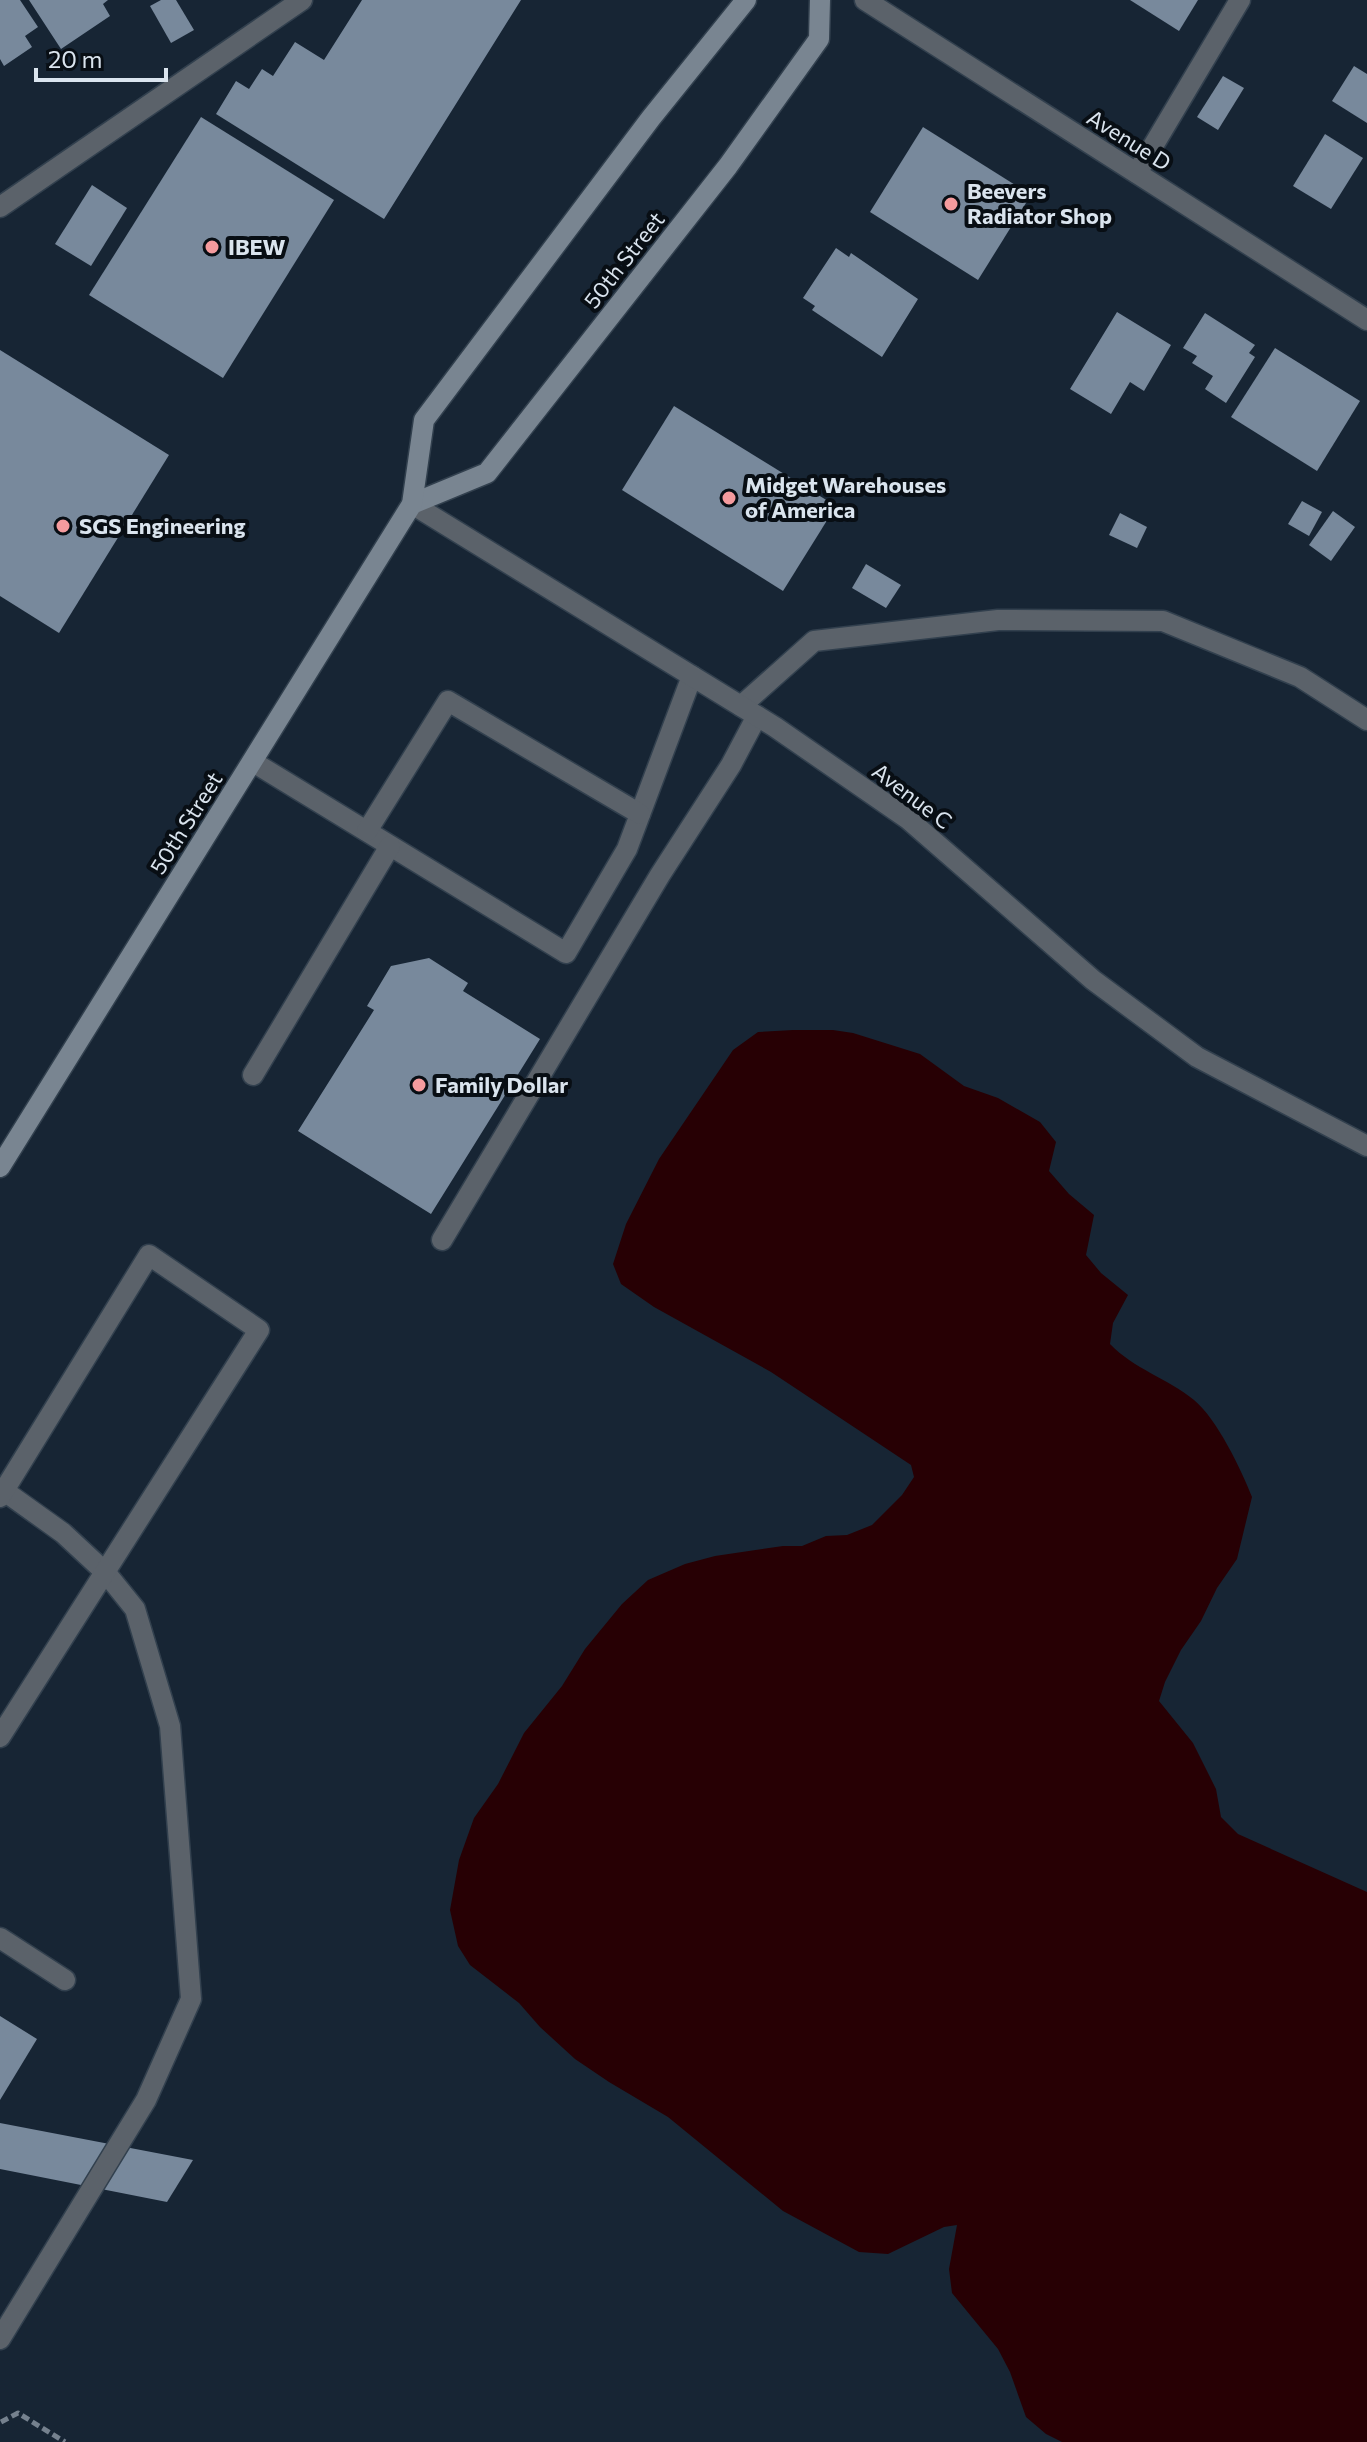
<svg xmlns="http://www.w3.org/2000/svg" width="1367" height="2442" font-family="Commissioner,sans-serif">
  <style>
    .water { fill: #270004 }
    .building { fill: #78899c }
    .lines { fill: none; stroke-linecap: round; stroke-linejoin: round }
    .service-casing { stroke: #32404e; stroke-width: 23 }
    .minor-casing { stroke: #32404e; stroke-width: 23 }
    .secondary-casing { stroke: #32404e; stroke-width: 23 }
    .path { stroke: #75818e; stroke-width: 5; stroke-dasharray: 8 4; stroke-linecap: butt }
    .service { stroke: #5b626a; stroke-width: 20 }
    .minor { stroke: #5b626a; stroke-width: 20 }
    .secondary { stroke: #798591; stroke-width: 20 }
    .poi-dot { fill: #f59b9e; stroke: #080e14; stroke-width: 3 }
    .labels { text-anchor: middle; stroke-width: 8; stroke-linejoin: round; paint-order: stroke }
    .street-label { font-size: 22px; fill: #dae4ee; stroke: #080e14 }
    .poi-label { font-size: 22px; font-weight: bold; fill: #dae4ee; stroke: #080e14; text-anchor: start }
  </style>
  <rect width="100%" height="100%" fill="#172534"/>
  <path class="water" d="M793,1030H833L853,1033L920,1054L964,1086L998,1098L1040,1122L1056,1142L1049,1171L1069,1194L1094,1215L1086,1255L1101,1273L1128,1295L1113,1323L1110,1344C1134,1369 1167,1378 1194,1400C1217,1419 1241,1469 1252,1497L1237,1559L1217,1588L1201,1621L1181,1650L1165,1682L1159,1701L1193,1743L1216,1789L1221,1817L1238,1834L1367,1892V2442H1062L1046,2434L1026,2417L1010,2372L998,2349L952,2293L949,2269L957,2225L944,2227L888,2254L859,2252L783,2211L668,2117L609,2082L575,2059L540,2027L519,2003L470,1965L458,1946L450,1910L459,1860L474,1818L498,1784L524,1733L562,1686L585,1649L622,1604L648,1580L685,1564L715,1556L783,1546H802L826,1536L847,1535L872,1525L902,1495L914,1477L911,1465L771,1372L654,1307L621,1284L613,1264L626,1224L659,1159L733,1050L758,1032Z"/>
  <g class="building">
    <polygon points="0,0 20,0 38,27 25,36 32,47 4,66 0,59"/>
    <polygon points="29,0 108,0 103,4 110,16 61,49"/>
    <polygon points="161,0 176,0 194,30 171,43 150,6"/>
    <polygon points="362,0 521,0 384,219 216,114 236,81 249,89 262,69 273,76 295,42 324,60"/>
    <polygon points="1130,0 1198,0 1179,31"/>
    <polygon points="1354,66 1367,74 1367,123 1332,101"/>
    <polygon points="1223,76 1244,88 1218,130 1197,117"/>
    <polygon points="201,117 334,200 223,378 89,295"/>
    <polygon points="923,127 1031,195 978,280 870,212"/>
    <polygon points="1325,134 1363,158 1331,209 1293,186"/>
    <polygon points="92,185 127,208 91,266 55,244"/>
    <polygon points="836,248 849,257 851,253 918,299 882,357 812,310 815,306 803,298"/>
    <polygon points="1117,312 1171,345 1144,391 1130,382 1111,414 1070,389"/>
    <polygon points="1205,313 1255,345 1249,353 1255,357 1226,403 1205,389 1213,376 1192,363 1197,356 1183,348"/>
    <polygon points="1275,348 1360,401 1317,471 1231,417"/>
    <polygon points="0,350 169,455 59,633 0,596"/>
    <polygon points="674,406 836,506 783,591 622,490"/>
    <polygon points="1302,501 1322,512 1309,536 1288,524"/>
    <polygon points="1333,511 1355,527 1331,561 1309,545"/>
    <polygon points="1120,513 1147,527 1137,548 1109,535"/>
    <polygon points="866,564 901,585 886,608 852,588"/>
    <polygon points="429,958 468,983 463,991 540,1039 431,1214 298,1131 374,1010 367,1006 391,966"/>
    <polygon points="0,2016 37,2039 0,2100"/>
    <polygon points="0,2123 193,2160 167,2202 0,2169"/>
  </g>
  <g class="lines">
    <defs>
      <g id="service">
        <polyline points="1137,173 1240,0"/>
        <polyline points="0,207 302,0"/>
        <polyline points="741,706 814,641 998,620 1163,621 1300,677 1367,720"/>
        <polyline points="253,762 566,953 627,849 692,676"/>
        <polyline points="367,831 448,701 640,814"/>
        <polyline points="253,1075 390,846"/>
        <polyline points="442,1240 660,875 731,765 757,716"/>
        <polyline points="0,1488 63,1533 106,1573 135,1609 170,1726 191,1999 146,2100 0,2339"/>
        <polyline points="0,1497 149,1255 259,1330 0,1737"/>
        <polyline points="0,1938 65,1980"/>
      </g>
      <g id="minor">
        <polyline points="865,0 1367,320"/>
        <polyline points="412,504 775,727 908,819 1093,980 1197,1057 1367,1146"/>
      </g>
      <g id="secondary">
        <polyline points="412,504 487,473 728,166 819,39 820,0"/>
        <polyline points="0,1167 412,504 424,420 651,118 746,0"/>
      </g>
    </defs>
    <use href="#service" class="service-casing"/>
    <use href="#minor" class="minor-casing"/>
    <use href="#secondary" class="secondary-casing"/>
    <polyline class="path" points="1,2422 18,2413 65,2442"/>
    <use href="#service" class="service"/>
    <use href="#minor" class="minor"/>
    <use href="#secondary" class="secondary"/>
  </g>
  <g class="poi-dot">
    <circle cx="951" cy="204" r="8"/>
    <circle cx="212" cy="247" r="8"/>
    <circle cx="729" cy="498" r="8"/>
    <circle cx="63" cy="526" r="8"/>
    <circle cx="419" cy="1085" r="8"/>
  </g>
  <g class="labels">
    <g class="street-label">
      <text transform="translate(1129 140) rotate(32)" y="8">Avenue D</text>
      <text transform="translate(624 260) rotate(-52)" y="8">50th Street</text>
      <text transform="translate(912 796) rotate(37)" y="8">Avenue C</text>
      <text transform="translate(186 823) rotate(-58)" y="8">50th Street</text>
    </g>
    <g class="poi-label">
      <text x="967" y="199">Beevers<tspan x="967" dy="25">Radiator Shop</tspan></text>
      <text x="228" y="255">IBEW</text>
      <text x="745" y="493">Midget Warehouses<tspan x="745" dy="25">of America</tspan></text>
      <text x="79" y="534">SGS Engineering</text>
      <text x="435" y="1093">Family Dollar</text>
    </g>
  </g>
  <path d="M36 68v12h130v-12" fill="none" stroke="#dae4ee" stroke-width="4"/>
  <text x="48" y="68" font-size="24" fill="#dae4ee" stroke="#080e14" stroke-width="6" paint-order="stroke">20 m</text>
</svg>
